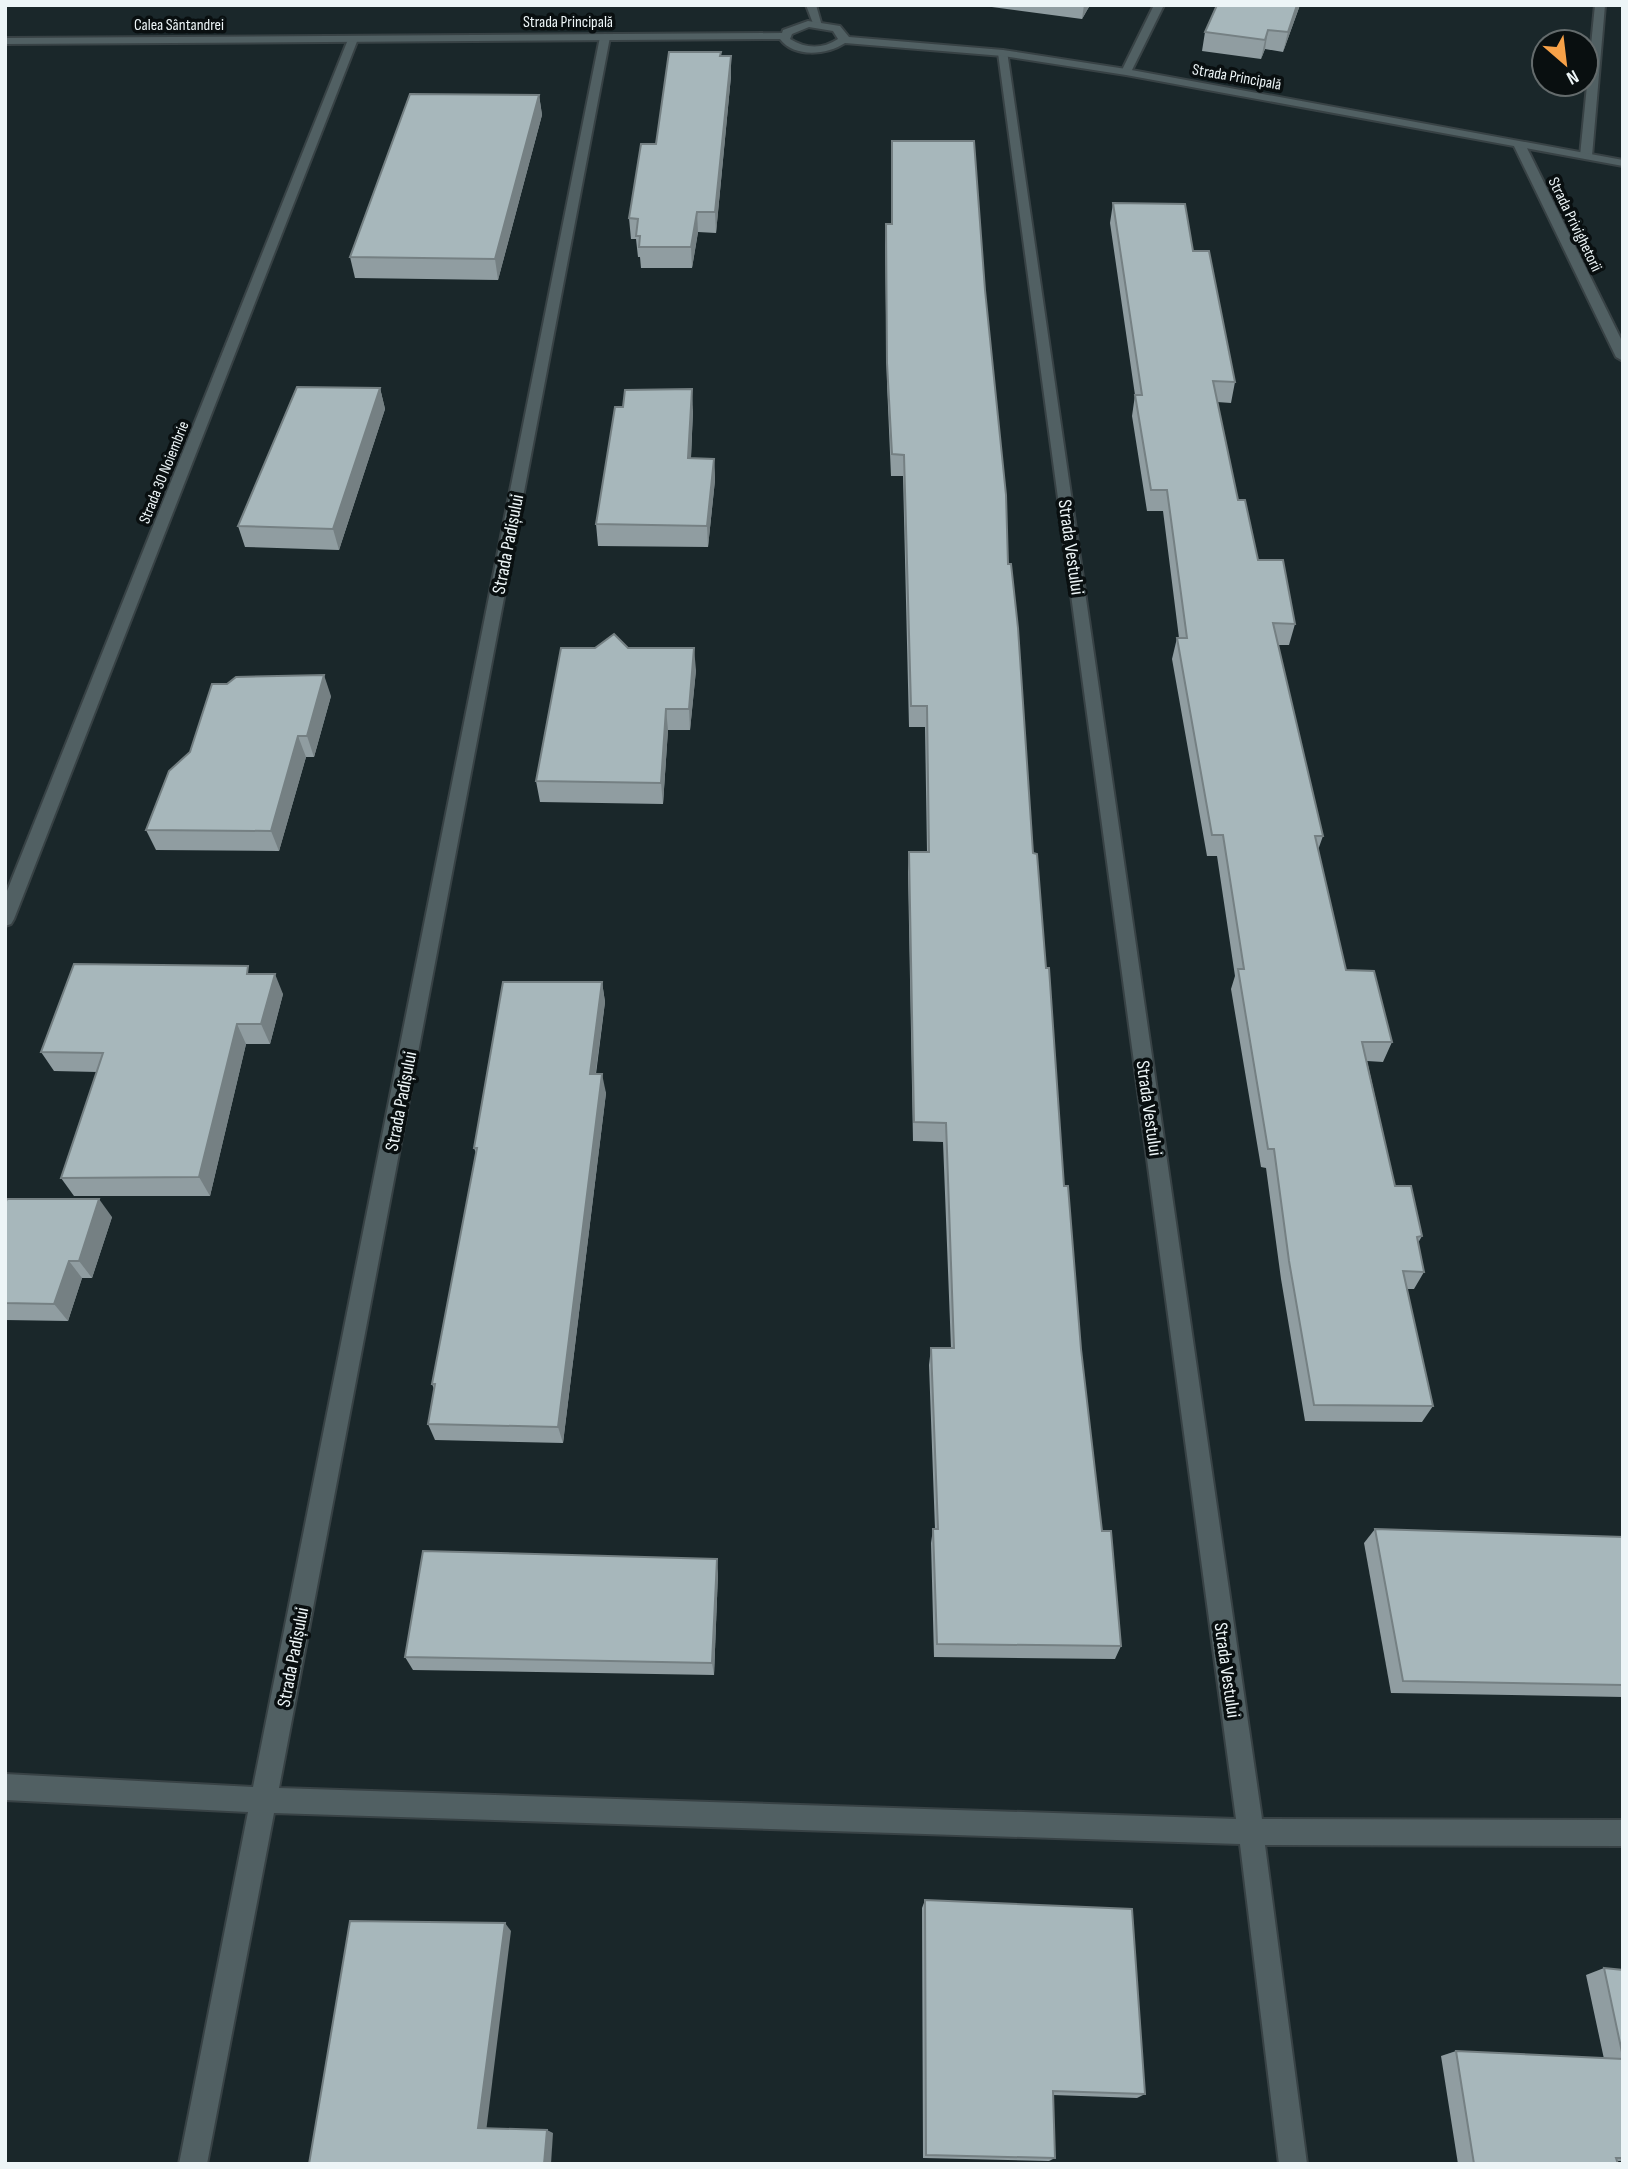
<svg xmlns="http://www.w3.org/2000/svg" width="1628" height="2169" font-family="'Sofia Sans Condensed',sans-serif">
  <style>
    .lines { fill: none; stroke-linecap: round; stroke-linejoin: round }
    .minor-casing { stroke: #384245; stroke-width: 4 }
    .tertiary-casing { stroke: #384245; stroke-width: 4 }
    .secondary-casing { stroke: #384245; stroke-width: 4 }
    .minor { fill: #516063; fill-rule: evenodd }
    .tertiary { fill: #516063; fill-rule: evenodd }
    .secondary { fill: #516063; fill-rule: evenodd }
    .wall { fill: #909da1 }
    .shaded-wall { fill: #758083 }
    .building { fill: #a7b7bb; stroke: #758083; stroke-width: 2 }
    .labels { text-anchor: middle; stroke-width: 7; stroke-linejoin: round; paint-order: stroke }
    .far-street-label { font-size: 16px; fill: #edf5f7; stroke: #090f10 }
    .street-label { font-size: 19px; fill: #edf5f7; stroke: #090f10 }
  </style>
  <rect width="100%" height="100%" fill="#1a272a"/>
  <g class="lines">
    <defs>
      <g id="minor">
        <polygon points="806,5 816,5 822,26 814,26"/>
        <polygon points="1154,5 1164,5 1131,72 1122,74 1121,72"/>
        <polygon points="1595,5 1605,5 1592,156 1586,159 1580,156"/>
        <polygon points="605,34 610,37 279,1788 1236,1819 998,53 1007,51 1262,1819 1623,1820 1623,1846 1265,1845 1307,2164 1279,2164 1240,1844 274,1813 207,2164 179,2164 248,1812 5,1800 5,1774 253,1787 600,37"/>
        <polygon points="1515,142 1525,144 1623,343 1623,361 1616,357 1513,144"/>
      </g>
      <polygon id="tertiary" points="349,37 358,39 14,919 11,924 5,926 5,896"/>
      <path id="secondary" d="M808,21L840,26L849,37L1003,50L1126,69L1623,160V166L1126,75L1003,56L845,43C827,55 794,58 780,39L5,44V38L782,33L783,30ZM809,27L833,31L838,39C823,49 806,49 790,39L792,34Z"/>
    </defs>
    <use href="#minor" class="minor-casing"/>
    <use href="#tertiary" class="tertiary-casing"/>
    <use href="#secondary" class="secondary-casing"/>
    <use href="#minor" class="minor"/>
    <use href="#tertiary" class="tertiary"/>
    <use href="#secondary" class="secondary"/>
  </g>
  <g class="wall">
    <polygon points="934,5 950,5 950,7"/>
    <polygon points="977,5 1090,5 1082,19"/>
    <polygon points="1217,5 1300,5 1283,52 1265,49 1261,59 1202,51 1205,32"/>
    <polygon points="721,56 731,56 731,76 716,233 698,232 692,268 641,268 640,257 638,257 636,239 631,239 629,218 656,144"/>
    <polygon points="539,95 542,115 498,280 355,278 350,257"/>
    <polygon points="892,141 985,290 1033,853 1064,1186 1081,1349 1102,1531 1121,1646 1115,1659 934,1657 931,1543 933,1529 935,1529 929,1365 931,1348 951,1348 943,1142 913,1141 908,872 909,852 927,852 925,727 909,727 903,476 891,476 887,384 885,245 886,224 891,224"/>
    <polygon points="1113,203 1193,251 1235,382 1231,403 1217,402 1238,500 1258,560 1295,624 1289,645 1278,645 1323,836 1318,850 1346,970 1392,1042 1383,1062 1367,1061 1395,1186 1422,1236 1418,1243 1424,1272 1414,1289 1407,1289 1433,1406 1422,1422 1305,1421 1281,1279 1266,1168 1261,1167 1231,989 1235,976 1217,856 1207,856 1172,659 1177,638 1179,638 1163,511 1147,511 1132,416 1135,395 1110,223"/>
    <polygon points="380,388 385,409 339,550 245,547 238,526"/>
    <polygon points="693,410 691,458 714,459 715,480 708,547 598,546 596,524"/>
    <polygon points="628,648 696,670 690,730 668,730 663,804 540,802 536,781"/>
    <polygon points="331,696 314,757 306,757 279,851 156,850 146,830 190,752"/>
    <polygon points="252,974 283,994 270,1044 246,1044 210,1196 74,1196 61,1178 97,1072 54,1071 41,1052"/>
    <polygon points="602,982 605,1002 596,1074 606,1093 563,1443 435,1440 428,1424 434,1389 432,1384 476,1153 474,1148"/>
    <polygon points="5,1204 112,1217 92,1278 82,1278 68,1321 5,1320"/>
    <polygon points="1375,1529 1623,1537 1623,1697 1391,1693 1364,1543"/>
    <polygon points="718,1573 714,1675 413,1670 405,1657"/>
    <polygon points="925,1900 1145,2094 1137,2098 1053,2095 1055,2158 1049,2161 923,2158 922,1908"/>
    <polygon points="1604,1968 1623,1970 1623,2161 1617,2161 1618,2164 1458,2164 1441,2056 1456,2051 1604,2059 1586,1975"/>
  </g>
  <g class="shaded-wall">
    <polygon points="1084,5 1090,5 1082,19"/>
    <polygon points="1297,5 1300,5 1283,52 1288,32"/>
    <polygon points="1268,30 1265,49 1261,59 1265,40"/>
    <polygon points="731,56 731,76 716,233 715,212"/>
    <polygon points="539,95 542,115 498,280 495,259"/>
    <polygon points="697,212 698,232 692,268 691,247"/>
    <polygon points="380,388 385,409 339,550 333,529"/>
    <polygon points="692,389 693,410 690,479 688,458"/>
    <polygon points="714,459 715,480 708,547 707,526"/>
    <polygon points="694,648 696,670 690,730 689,709"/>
    <polygon points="324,675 331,696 314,757 307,736"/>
    <polygon points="666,709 668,730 663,804 661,783"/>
    <polygon points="298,736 306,757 279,851 271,831"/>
    <polygon points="275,974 283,994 270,1044 261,1024"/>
    <polygon points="602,982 605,1002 593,1093 590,1074"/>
    <polygon points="237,1024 246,1044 210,1196 199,1177"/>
    <polygon points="602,1074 606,1093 563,1443 558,1427"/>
    <polygon points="99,1199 112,1217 92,1278 79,1261"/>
    <polygon points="69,1261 82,1278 68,1321 54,1304"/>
    <polygon points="717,1559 718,1573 714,1675 712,1663"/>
    <polygon points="505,1923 511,1931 486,2132 478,2128"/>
    <polygon points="547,2130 553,2133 551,2164 544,2164"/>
  </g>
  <g class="building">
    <polygon points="1217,5 1297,5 1288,32 1268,30 1265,40 1205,32"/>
    <polygon points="669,52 721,52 720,56 731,56 715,212 697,212 691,247 639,247 640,236 636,236 638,219 629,218 641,144 656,144"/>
    <polygon points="410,94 539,95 495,259 350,257"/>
    <polygon points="892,141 974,141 985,290 1006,495 1008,564 1011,564 1018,628 1033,853 1037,854 1046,968 1049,968 1064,1186 1068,1186 1081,1349 1102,1531 1111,1531 1121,1646 937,1644 933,1529 938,1529 931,1348 954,1348 946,1123 914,1122 909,852 929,852 927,706 911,706 904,455 892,454 887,363 886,224 892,224"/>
    <polygon points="1113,203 1185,204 1193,251 1209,251 1235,382 1213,381 1238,500 1245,500 1258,560 1283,560 1295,624 1273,623 1323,836 1315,836 1346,970 1374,971 1392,1042 1362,1042 1395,1186 1411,1186 1422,1236 1417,1237 1424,1272 1403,1271 1433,1406 1314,1405 1289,1261 1274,1149 1268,1149 1238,969 1244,969 1223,835 1212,835 1177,638 1187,638 1167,490 1151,490 1135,395 1142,395"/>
    <polygon points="297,387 380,388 333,529 238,526"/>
    <polygon points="692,389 688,458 714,459 707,526 596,524 615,407 623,407 625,390"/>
    <polygon points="614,634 628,648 694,648 689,709 666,709 661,783 536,781 561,648 595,648"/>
    <polygon points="324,675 307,736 298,736 271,831 146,830 169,771 190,752 212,684 227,684 236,677"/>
    <polygon points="74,964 248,966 247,974 275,974 261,1024 237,1024 199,1177 61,1178 103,1053 41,1052"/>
    <polygon points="503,982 602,982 590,1074 602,1074 558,1427 428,1424 435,1384 432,1384 477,1148 474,1148"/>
    <polygon points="7,1199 99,1199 79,1261 69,1261 54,1304 5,1303 5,1204"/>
    <polygon points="1375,1529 1623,1537 1623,1685 1403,1681"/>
    <polygon points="423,1551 717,1559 712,1663 405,1657"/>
    <polygon points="925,1900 1132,1909 1145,2094 1053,2091 1055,2158 926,2155"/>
    <polygon points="350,1921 505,1923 478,2128 547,2130 544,2164 309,2164"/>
    <polygon points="1604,1968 1623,1970 1623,2057"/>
    <polygon points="1456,2051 1623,2059 1623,2158 1616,2158 1618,2164 1474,2164"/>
  </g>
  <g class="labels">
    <g class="far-street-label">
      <text x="568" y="27">Strada Principală</text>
      <text x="179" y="30">Calea Sântandrei</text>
      <text transform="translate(1237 76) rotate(10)" y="6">Strada Principală</text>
      <text transform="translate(1576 224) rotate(64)" y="6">Strada Privighetorii</text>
      <text transform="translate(163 472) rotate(-68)" y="6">Strada 30 Noiembrie</text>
    </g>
    <g class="street-label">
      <text transform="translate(507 544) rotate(-79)" y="7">Strada Padișului</text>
      <text transform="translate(1072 547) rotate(82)" y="7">Strada Vestului</text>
      <text transform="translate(400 1101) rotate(-79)" y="7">Strada Padișului</text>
      <text transform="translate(1150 1108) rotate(82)" y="7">Strada Vestului</text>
      <text transform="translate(292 1657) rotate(-79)" y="7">Strada Padișului</text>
      <text transform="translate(1228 1670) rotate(82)" y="7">Strada Vestului</text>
    </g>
  </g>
  <rect width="1628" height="2169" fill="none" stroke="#edf5f7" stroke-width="14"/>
  <g transform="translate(1565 63) rotate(152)"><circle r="33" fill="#090f10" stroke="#646b6c" stroke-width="2"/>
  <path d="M0-5L12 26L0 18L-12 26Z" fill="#f7a148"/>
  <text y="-10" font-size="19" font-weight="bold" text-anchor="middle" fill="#edf5f7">N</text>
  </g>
</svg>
